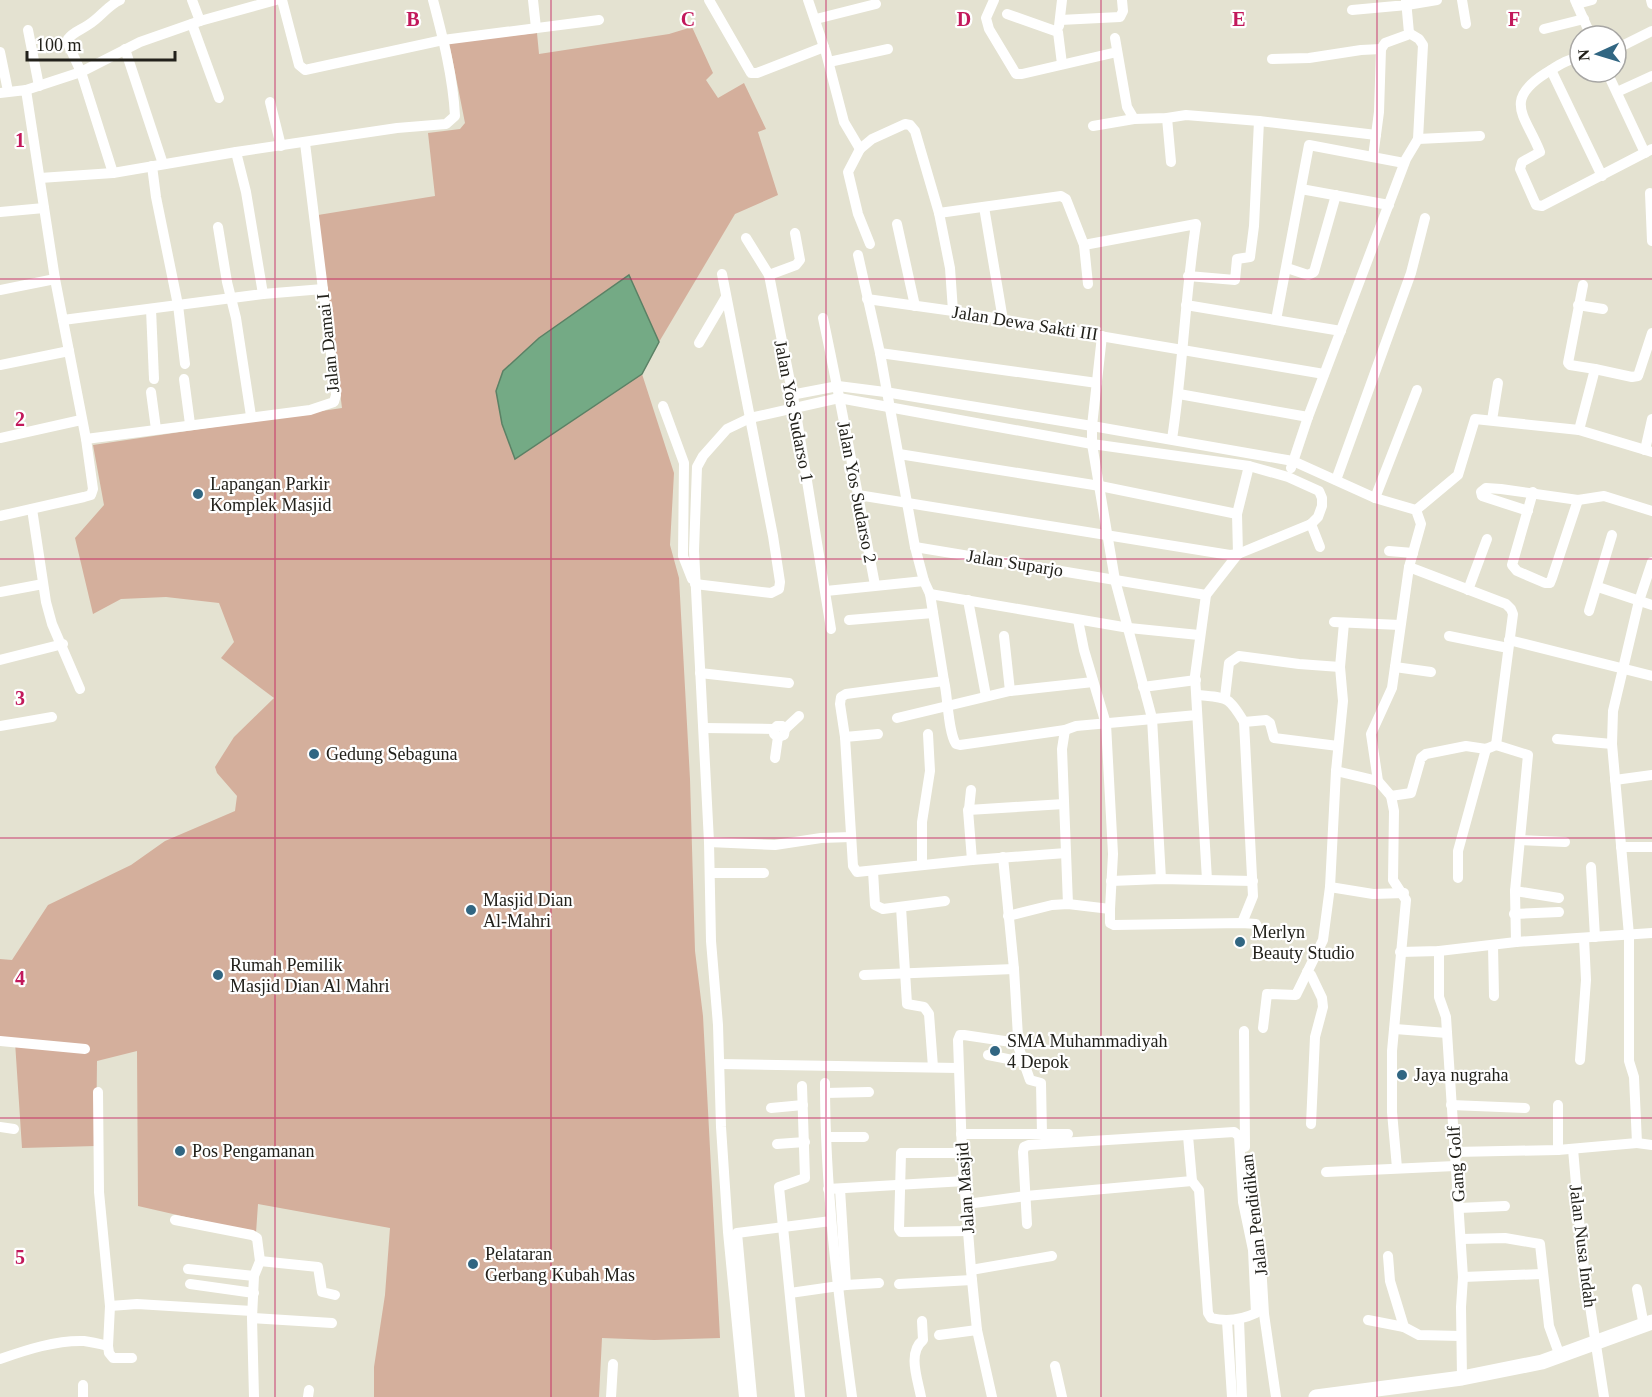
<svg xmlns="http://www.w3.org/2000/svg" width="1652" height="1397" font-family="Georgia,serif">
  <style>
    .green { fill: #d4af9c }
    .water { fill: #74aa85; stroke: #5b8165; stroke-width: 1.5 }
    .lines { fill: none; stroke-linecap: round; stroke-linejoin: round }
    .street { stroke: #fff; stroke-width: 10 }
    .secondary { stroke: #fff; stroke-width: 15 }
    .grid { fill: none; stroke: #c2185b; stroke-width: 1.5; stroke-opacity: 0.55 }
    .poi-dot { fill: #316682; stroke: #fff; stroke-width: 2 }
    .labels { text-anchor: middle; stroke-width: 4.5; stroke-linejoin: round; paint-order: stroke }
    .street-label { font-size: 18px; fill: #22211b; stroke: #fff }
    .poi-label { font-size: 18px; fill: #22211b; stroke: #fff; text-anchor: start }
    .grid-label { font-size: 20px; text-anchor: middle; font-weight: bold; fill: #c2185b; stroke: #fff; stroke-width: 4.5; stroke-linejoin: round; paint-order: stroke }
  </style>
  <rect width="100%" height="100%" fill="#e4e2d1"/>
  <polygon class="green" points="692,27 713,73 706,80 718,98 744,83 766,129 758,132 778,195 735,214 659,342 642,374 674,473 670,545 679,578 690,779 695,951 703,1016 720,1338 654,1340 602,1338 599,1397 374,1397 374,1367 385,1295 390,1228 258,1204 256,1233 138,1206 137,1051 97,1061 96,1146 22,1148 15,1042 0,1040 0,959 12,960 48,905 131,865 165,841 235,811 237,796 217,773 215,767 234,737 274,698 221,658 234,642 219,603 166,597 121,599 93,614 75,538 104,505 93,445 342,408 318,215 435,196 428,133 460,129 465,123 449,42 537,33 539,54 669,34"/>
  <polygon class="water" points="629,275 659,342 642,374 515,459 502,424 496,391 503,371 539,338"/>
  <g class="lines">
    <g class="street">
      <polyline points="192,0 200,21"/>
      <polyline points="282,0 299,65 305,70 443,40 599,20"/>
      <polyline points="533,0 536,28"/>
      <polyline points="709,0 751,73 757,73 824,47"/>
      <polyline points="808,0 826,53 844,122 860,149 872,139 905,124 910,125 915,131 939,213 950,268 953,311"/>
      <polyline points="994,0 986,18 989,29 1016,74 1022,74 1117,52"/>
      <polyline points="1462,0 1466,24"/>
      <polyline points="1575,0 1591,36"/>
      <polyline points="1651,0 1652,4"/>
      <polyline points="1577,4 1592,0"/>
      <polyline points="1352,10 1407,5 1437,0"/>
      <polyline points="1007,14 1058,32 1062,64"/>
      <polyline points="816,19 876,4"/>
      <polyline points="1060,20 1120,17 1123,11 1122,0"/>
      <polyline points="192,24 219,98"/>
      <polyline points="1059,26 1062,0"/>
      <polyline points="1544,29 1584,19"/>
      <polyline points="28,30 39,86"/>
      <polyline points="1115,38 1127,107 1134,119"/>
      <polyline points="125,49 163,164"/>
      <polyline points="1616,49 1652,31"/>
      <polyline points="0,52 8,91"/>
      <path d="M1580,58C1568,58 1556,67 1546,73C1502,101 1526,116 1540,152L1522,162L1520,169L1536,205L1542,206L1652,149"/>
      <polyline points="1272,59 1309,58 1361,50 1381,49"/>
      <polyline points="829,62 888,49"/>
      <polyline points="1551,70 1602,176"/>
      <polyline points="1607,72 1645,153"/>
      <path d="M26,90L81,72L69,46L68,39C73,32 81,30 88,25C100,18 107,6 120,0"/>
      <polyline points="1617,92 1652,76"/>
      <polyline points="0,93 26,90 55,279 86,439 93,489 91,495 84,497 0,516"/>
      <polyline points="270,102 281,146"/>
      <polyline points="1167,118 1171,162"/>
      <polyline points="1093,126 1134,119 1167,118 1186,115 1259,121 1376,135"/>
      <polyline points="1418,139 1480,136"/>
      <polyline points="860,149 848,172 858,214 870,244"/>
      <polyline points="236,152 246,192 263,294"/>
      <polyline points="1373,157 1379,112 1381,49 1385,43 1407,35 1409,33 1406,0"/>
      <polyline points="152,166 156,197 178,305 185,364"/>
      <polyline points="113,173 81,72 140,42 200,21 276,0"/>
      <path d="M40,178L113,173L236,152L397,128L446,124L455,116C453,77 443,38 433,0"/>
      <polyline points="1301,189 1389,205"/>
      <polyline points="1650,193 1652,241"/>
      <polyline points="984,207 1003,320"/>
      <polyline points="0,212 44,208"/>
      <path d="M939,213L1061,196L1066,199L1084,245L1196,224C1185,296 1183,368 1172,439"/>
      <polyline points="897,224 915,306"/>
      <polyline points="218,227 227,282 236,318 251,416"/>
      <polyline points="746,238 769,275 795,407 831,629"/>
      <polyline points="1084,245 1088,284"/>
      <polyline points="858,255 880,353 915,547 924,581 930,594"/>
      <polyline points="1287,268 1308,275 1314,272 1336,195"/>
      <polyline points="769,275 796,265 800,260 795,233"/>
      <polyline points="1188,276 1235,280 1237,259 1250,257 1254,226 1259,121"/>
      <polyline points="0,290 55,279"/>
      <polyline points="867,299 953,311 1324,374"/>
      <polyline points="1186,305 1341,331"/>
      <polyline points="1578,305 1603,309"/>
      <polyline points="151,309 154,379"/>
      <path d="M823,318C842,407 858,496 875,585"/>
      <polyline points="63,320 263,294 323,289"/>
      <polyline points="1276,320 1309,145 1404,163"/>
      <polyline points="1102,336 1092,426 1092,444 1115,580 1152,718 1161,879"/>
      <polyline points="699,343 726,297"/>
      <polyline points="880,353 1097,383"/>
      <polyline points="0,365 69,351"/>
      <polyline points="1595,369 1632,377 1638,376 1652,333"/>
      <polyline points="184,379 190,424"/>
      <polyline points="151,392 156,429"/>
      <polyline points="1179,394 1308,417"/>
      <polyline points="791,395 838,386 885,392 1092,426 1293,461 1375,498 1416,510 1421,524 1409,567 1392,688 1371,734 1378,781 1391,796"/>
      <polyline points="663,406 684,463 683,556 692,579"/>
      <polyline points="1492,420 1498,383"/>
      <polyline points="1579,430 1595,369 1570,365 1568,363 1583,285"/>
      <polyline points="0,438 81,420"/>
      <polyline points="86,439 310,410 334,402 336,395 305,143"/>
      <polyline points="1645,450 1652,419"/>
      <polyline points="899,454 1100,486 1237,514"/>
      <polyline points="1291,468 1308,417 1406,159 1418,139 1423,45 1419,39 1409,33"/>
      <polyline points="1336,480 1411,273 1425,218"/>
      <polyline points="1533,492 1512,565 1517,571 1545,583 1550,583 1552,578 1578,500"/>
      <polyline points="1375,498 1417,390"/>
      <polyline points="32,509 46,602 52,624 80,689"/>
      <polyline points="1416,510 1458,475 1475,419 1579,430 1652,452"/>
      <polyline points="1528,511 1482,496 1481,492 1486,488 1501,489 1578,500 1604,496 1652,511"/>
      <polyline points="1311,524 1320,547"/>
      <polyline points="915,547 1206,595"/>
      <polyline points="1389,551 1413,553"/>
      <polyline points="1238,554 1237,514 1249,466"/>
      <polyline points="1409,567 1506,604 1511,609 1513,614 1496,745"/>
      <polyline points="695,584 771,593 779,589 780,582 773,536 722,274"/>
      <polyline points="1598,587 1652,605"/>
      <polyline points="1468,590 1487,539"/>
      <polyline points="826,591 924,581"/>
      <polyline points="0,592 43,584"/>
      <polyline points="968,600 986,696"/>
      <polyline points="1589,611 1612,535"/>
      <polyline points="849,620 933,613"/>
      <polyline points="1078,620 1084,650 1106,724 1113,854 1110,909"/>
      <polyline points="1334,622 1400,625"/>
      <polyline points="1004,636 1010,691"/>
      <polyline points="1449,636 1508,648"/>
      <polyline points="1509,640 1652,676"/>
      <polyline points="0,660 63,644"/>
      <polyline points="1395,667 1431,672"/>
      <polyline points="700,673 789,683"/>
      <path d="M944,681C948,697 948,732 956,744L960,745L1065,730L1076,726L1197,715"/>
      <polyline points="1143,687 1196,680"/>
      <path d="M1197,695C1227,698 1228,695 1244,722L1253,896L1242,923"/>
      <polyline points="1225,697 1229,663 1239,656 1299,664 1340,667"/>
      <polyline points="897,718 1010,691 1093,682"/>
      <polyline points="1244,722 1266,720 1270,723 1274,738 1338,746"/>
      <polyline points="0,726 52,717"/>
      <polygon points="777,726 782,726 785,729 784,735 778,737 774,734 774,729"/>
      <polyline points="704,728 774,729"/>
      <polyline points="785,729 799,716"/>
      <polyline points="1065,730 1062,749 1068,904"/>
      <polyline points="845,737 878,734"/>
      <polyline points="1557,739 1612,744"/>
      <polyline points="775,758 778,737"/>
      <polyline points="1336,771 1378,781"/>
      <polyline points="1615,780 1652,775"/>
      <polyline points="969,809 971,790"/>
      <polyline points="1520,840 1565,842"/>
      <polyline points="709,842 775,845 821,838 851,837"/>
      <polyline points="1621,847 1652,847"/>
      <polyline points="1066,853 972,860 857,872 853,866 845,737 840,704 841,697 846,694 944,681 930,594 1129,628 1199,635"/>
      <polyline points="1003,857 1014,969 1018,1037 1016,1040 1030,1080 1041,1083 1042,1135"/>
      <polyline points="972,860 968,810 1064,804"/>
      <polyline points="922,865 922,822 930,771 928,734"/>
      <polyline points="1591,867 1595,937"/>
      <polyline points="873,871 875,905 883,909 945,901"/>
      <polyline points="710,873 764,873"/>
      <polyline points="1458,878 1458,851 1486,749"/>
      <polyline points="1207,880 1195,676 1206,595 1238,554"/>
      <polyline points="1111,881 1161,879 1253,881"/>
      <polyline points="1330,887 1373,894 1404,893"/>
      <polyline points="1515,891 1559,898"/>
      <polyline points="901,907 907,1004 924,1007 929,1014 933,1067"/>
      <polyline points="1514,914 1559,912"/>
      <polyline points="1008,916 1052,905 1068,904 1110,909 1110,923 1114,925 1242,923 1256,924 1258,928"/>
      <polyline points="1493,945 1494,996"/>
      <polyline points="1439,951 1439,997 1446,1017 1463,1277 1461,1307 1462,1378"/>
      <polyline points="1400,952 1439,951 1516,942 1652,933"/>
      <polyline points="1307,972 1311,975 1322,998 1323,1007 1315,1037 1311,1124"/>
      <polyline points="864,975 1014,969"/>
      <polyline points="1263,1028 1267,994 1296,995 1323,940 1330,887 1336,771 1343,701 1340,667 1344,623"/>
      <polyline points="1395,1029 1447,1033"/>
      <polyline points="1244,1031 1245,1147"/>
      <polyline points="0,1041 85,1049"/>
      <polyline points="988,1055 1023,1062"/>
      <polyline points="1580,1060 1586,980 1584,938"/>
      <polyline points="720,1064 958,1068"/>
      <path d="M825,1083C825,1189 838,1293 852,1397"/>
      <polyline points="98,1092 99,1192 110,1306 108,1346 109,1353 113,1358 132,1358"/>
      <polyline points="825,1093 869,1092"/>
      <polyline points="1451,1105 1525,1108"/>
      <polyline points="1558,1105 1558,1150"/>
      <polyline points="771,1108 803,1105"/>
      <polyline points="0,1127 14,1129"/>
      <polyline points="961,1134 1068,1134"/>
      <polyline points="827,1137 864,1137"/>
      <polyline points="1637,1143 1652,1145"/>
      <polyline points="777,1144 805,1142"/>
      <polyline points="1573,1149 1582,1254 1604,1397"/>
      <polyline points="1454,1152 1558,1150 1637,1143 1634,1077 1629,1061 1629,935 1612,744 1613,711 1639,601 1652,562"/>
      <polyline points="962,1153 901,1153 899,1229 901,1232 969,1231"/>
      <polyline points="1397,1168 1392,1112 1392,1051 1406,900 1393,880 1394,811 1391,796 1411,793 1421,758 1426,754 1466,746 1486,749 1496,745 1528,755 1515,891 1516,942"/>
      <polyline points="1326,1172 1455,1166"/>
      <polyline points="828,1189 965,1181"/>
      <polyline points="840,1189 846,1285"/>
      <polyline points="967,1204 1026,1196 1192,1181"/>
      <polyline points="1459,1208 1505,1206"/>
      <polyline points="175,1220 252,1235 257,1238 260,1261 254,1276 252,1318 254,1397"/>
      <path d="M1027,1224L1023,1152L1024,1147L1029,1145L1234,1132L1239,1136L1243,1202L1253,1250L1256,1313C1241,1320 1227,1322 1211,1318L1208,1313L1199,1190L1192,1181L1188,1136"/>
      <polyline points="1255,1228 1260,1247 1264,1314 1276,1397"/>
      <polyline points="1461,1239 1505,1238 1540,1244 1549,1326 1560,1356"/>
      <polyline points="1388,1256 1390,1281 1404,1327 1419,1335 1461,1336"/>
      <polyline points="260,1261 318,1267 322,1292 335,1295"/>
      <polyline points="188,1269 254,1276"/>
      <polyline points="971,1270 1052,1256"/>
      <polyline points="1463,1277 1542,1274"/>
      <polyline points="190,1284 254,1293"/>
      <polyline points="899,1284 972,1280"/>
      <polyline points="1637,1289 1644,1326"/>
      <polyline points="790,1293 846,1285 879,1283"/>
      <polyline points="110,1306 137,1304 252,1311"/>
      <polyline points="252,1318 332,1323"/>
      <polyline points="1239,1320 1242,1397"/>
      <polyline points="1368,1320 1404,1327"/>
      <polyline points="1227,1321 1232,1397"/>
      <polyline points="939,1335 977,1330"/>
      <path d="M0,1359C26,1350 56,1340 84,1341C92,1342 100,1344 108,1346"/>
      <polyline points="1055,1366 1062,1397"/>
      <polyline points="83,1385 83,1397"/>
      <polyline points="308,1397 309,1390"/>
      <polyline points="611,1397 613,1364"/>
      <polyline points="744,1397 728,1232 721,1127 718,1025 711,941 709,842 694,551 697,467 703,456 727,429 750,418 839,398 1092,444 1249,466 1288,477 1319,491 1322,498 1322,506 1318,517 1311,524 1238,554 1230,555 858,495"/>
      <polyline points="752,1397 737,1233 831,1221"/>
      <polyline points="800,1397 779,1187 805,1178 802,1086"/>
      <path d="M921,1397C918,1380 907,1353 923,1340L922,1321"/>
      <polyline points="992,1397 977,1330 971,1270 962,1153 958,1040 960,1035 964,1035 1011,1042 1016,1040"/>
    </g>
    <polyline class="secondary" points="1316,1397 1462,1378 1542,1362 1652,1322"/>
  </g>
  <path class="grid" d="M275,0V1397M551,0V1397M826,0V1397M1101,0V1397M1377,0V1397M0,279H1652M0,559H1652M0,838H1652M0,1118H1652"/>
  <g class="poi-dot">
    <circle cx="198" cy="494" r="6"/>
    <circle cx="314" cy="754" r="6"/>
    <circle cx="471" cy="910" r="6"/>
    <circle cx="1240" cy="942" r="6"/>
    <circle cx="218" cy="975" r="6"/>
    <circle cx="995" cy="1051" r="6"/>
    <circle cx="1402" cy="1075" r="6"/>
    <circle cx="180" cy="1151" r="6"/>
    <circle cx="473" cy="1264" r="6"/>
  </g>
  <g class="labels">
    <g class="street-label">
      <text transform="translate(1025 323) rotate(9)" y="6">Jalan Dewa Sakti III</text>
      <text transform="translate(328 343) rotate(-96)" y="6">Jalan Damai I</text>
      <text transform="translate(794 411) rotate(79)" y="6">Jalan Yos Sudarso 1</text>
      <text transform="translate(857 492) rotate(79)" y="6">Jalan Yos Sudarso 2</text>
      <text transform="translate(1015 563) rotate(9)" y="6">Jalan Suparjo</text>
      <text transform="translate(1456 1164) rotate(-94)" y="6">Gang Golf</text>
      <text transform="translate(965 1188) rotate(-94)" y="6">Jalan Masjid</text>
      <text transform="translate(1254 1215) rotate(-97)" y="6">Jalan Pendidikan</text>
      <text transform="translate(1583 1246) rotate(83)" y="6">Jalan Nusa Indah</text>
    </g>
    <g class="poi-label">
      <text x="210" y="490">Lapangan Parkir<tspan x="210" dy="21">Komplek Masjid</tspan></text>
      <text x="326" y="760">Gedung Sebaguna</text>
      <text x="483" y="906">Masjid Dian<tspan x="483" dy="21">Al-Mahri</tspan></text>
      <text x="1252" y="938">Merlyn<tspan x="1252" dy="21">Beauty Studio</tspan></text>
      <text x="230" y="971">Rumah Pemilik<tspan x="230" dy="21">Masjid Dian Al Mahri</tspan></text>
      <text x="1007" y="1047">SMA Muhammadiyah<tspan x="1007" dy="21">4 Depok</tspan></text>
      <text x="1414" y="1081">Jaya nugraha</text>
      <text x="192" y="1157">Pos Pengamanan</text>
      <text x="485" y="1260">Pelataran<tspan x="485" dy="21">Gerbang Kubah Mas</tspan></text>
    </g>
  </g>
  <g class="grid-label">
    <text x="413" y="26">B</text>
    <text x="688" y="26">C</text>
    <text x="964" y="26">D</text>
    <text x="1239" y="26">E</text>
    <text x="1514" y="26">F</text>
    <text x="20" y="147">1</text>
    <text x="20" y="426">2</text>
    <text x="20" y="705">3</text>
    <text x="20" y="985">4</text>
    <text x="20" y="1264">5</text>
  </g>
  <g transform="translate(1598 54) rotate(266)"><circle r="28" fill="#ffffff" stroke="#a7a6a4" stroke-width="1.5"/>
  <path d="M0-4.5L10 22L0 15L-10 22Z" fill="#316682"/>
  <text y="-9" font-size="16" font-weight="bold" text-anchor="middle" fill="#22211b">N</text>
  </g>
  <path d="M27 51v9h148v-9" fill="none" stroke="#22211b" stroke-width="3"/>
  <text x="36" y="51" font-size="18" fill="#22211b" stroke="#ffffff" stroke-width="4.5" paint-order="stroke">100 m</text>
</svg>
